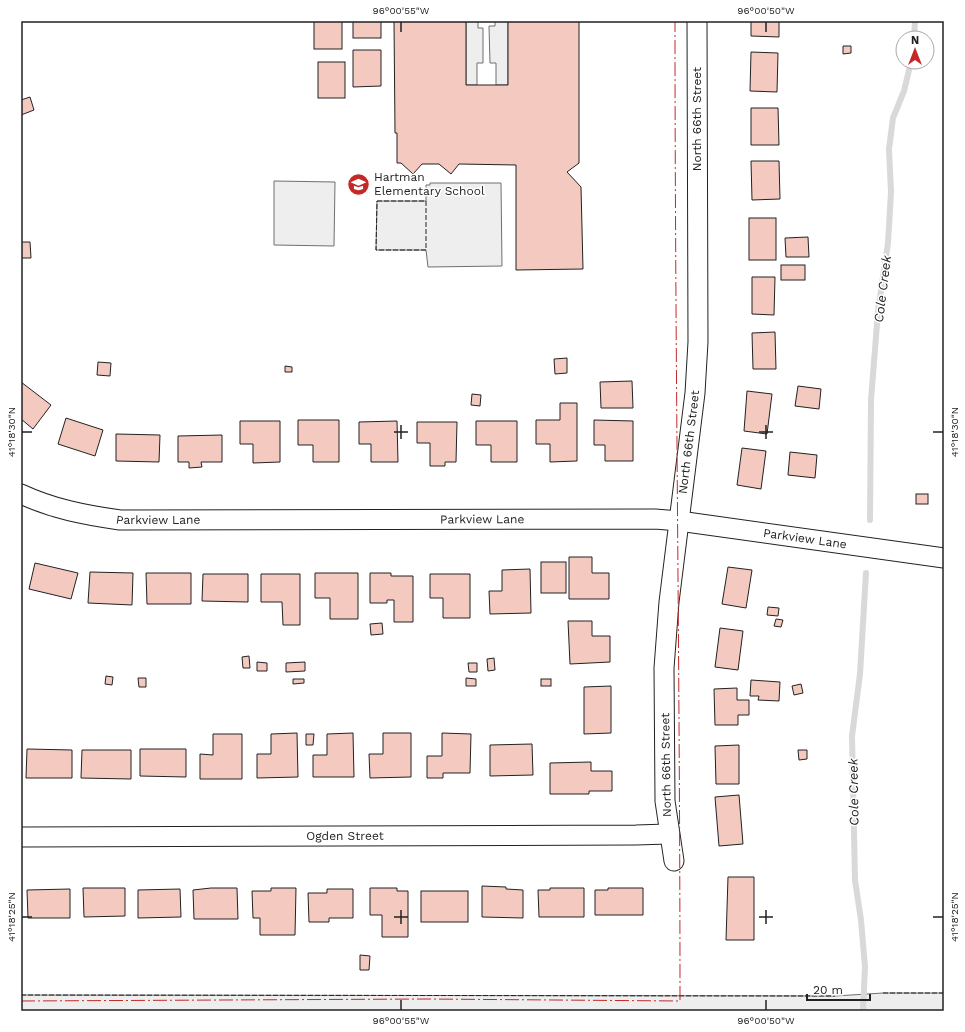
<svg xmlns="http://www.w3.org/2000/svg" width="965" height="1032" font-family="'Work Sans',sans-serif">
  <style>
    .green { fill: #eee; stroke: #6f6f6f }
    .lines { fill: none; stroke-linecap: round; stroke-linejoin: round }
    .stream { stroke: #d9d9d9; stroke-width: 6 }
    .building { fill: #f3c9c0; stroke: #222 }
    .street-casing { stroke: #222; stroke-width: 21 }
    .street { stroke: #fff; stroke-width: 19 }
    .fence { stroke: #222; stroke-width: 1; stroke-dasharray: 5 2; stroke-linecap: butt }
    .power { stroke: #c62828; stroke-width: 1; stroke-dasharray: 14 3 2 3; stroke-linecap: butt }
    .ticks { fill: none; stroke: #222; stroke-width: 1.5 }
    .labels { text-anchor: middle; stroke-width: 3; stroke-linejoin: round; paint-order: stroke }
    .street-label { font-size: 12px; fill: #222; stroke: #fff }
    .poi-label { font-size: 12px; fill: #222; stroke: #fff; text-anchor: start }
    .water-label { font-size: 13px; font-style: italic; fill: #222; stroke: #fff }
    .neatline { fill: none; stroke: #222; stroke-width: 1.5 }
    .ticks-label { font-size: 10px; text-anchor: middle; fill: #222 }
  </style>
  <rect width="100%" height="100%" fill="#fff"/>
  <g class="green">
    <polygon points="466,21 478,21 478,28 483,28 483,63 477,63 477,85 466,85"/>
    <polygon points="495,21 508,21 508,85 496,85 496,63 490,63 489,26 495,26"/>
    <polygon points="274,181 335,182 334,246 274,245"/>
    <polygon points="430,183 501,183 502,266 428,267 426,250 376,250 377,201 426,201 426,185 430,185"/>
    <polygon points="883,993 944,993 944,1011 21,1011 21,995 835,996"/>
  </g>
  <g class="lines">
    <g class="stream">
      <polyline points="914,38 915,21"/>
      <polyline points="870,520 871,400 878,311 888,243 891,192 889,149 893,118 904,91 911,62"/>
      <polyline points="863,1011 865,967 861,920 855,880 852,736 860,674 866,573"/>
    </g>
  </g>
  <g class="building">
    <rect x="314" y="21" width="28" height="28"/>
    <rect x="353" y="21" width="28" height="17"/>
    <polygon points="394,21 466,21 466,85 508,85 508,21 579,21 579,163 567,172 581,187 583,269 516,270 516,165 459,164 451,174 439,164 422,164 413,174 401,163 397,163 397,133 395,133"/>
    <polygon points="751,21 779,21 779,37 751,36"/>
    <polygon points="843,46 851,46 851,53 843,54"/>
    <polygon points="353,50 381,50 381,86 353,87"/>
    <polygon points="751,52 778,53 777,92 750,91"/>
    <rect x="318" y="62" width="27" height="36"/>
    <polygon points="30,97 34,110 21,115 21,100"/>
    <polygon points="751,108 778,108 779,145 751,145"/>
    <polygon points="751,161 779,161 780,199 752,200"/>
    <rect x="749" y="218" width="27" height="42"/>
    <polygon points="808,237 809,257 786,257 785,238"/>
    <polygon points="21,242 30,242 31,258 21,258"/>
    <rect x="781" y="265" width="24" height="15"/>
    <polygon points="752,277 775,277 774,315 752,314"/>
    <polygon points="775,332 776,369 753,369 752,333"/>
    <polygon points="567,358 567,373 555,374 554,359"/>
    <polygon points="98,362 111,363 110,376 97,375"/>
    <polygon points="285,366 292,367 292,372 285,372"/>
    <polygon points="632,381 633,408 601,408 600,382"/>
    <polygon points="21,382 51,405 33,429 21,419"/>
    <polygon points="798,386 821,389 819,409 795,406"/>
    <polygon points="747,391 772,394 767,434 744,431"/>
    <polygon points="472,394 481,395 480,406 471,405"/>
    <polygon points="560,403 577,403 577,461 550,462 550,444 536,444 536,420 560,420"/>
    <polygon points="66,418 103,430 95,456 58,444"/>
    <polygon points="298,420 339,420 339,462 313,462 313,445 298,445"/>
    <polygon points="594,420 633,421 633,461 605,461 605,445 594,445"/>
    <polygon points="240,421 280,421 280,462 253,463 253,444 240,444"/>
    <polygon points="397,421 398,462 371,462 371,444 359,444 359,422"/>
    <polygon points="476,421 517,421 517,462 491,462 491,445 476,445"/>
    <polygon points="417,422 457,422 456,462 445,462 445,466 430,466 430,443 417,443"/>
    <polygon points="116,434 160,435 159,462 116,461"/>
    <polygon points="222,435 222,462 201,462 202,467 189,468 189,462 178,462 178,436"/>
    <polygon points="742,448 766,451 761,489 737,485"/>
    <polygon points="790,452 817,455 815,478 788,475"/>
    <rect x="916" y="494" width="12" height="10"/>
    <polygon points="569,557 592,557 592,573 609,573 609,599 569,599"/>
    <rect x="541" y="562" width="25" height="31"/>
    <polygon points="35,563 78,573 71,599 29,589"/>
    <polygon points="728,567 752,570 746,608 722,604"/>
    <polygon points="530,569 531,613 490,614 489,591 502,591 502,570"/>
    <polygon points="90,572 133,573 132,605 88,603"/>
    <polygon points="146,573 191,573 191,604 147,604"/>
    <polygon points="315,573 358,573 358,619 330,619 330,598 315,598"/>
    <polygon points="370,573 391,573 391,576 413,576 413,622 394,622 394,600 387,600 387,603 370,603"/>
    <polygon points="203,574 248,574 248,602 202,601"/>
    <polygon points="261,574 300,574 300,625 283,625 282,602 261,602"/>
    <polygon points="430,574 470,574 470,618 443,618 443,598 430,598"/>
    <polygon points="768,607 779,608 778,616 767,615"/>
    <polygon points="776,619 783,620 781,627 774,626"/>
    <polygon points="568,621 592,621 592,636 610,636 610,662 570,664"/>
    <polygon points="382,623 383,634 371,635 370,624"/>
    <polygon points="720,628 743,631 738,670 715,667"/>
    <polygon points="249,656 250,668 243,668 242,657"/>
    <polygon points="494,658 495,670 488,671 487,659"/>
    <polygon points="257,662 267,663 267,671 257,671"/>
    <polygon points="305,662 305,671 286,672 286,663"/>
    <polygon points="468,663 477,663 477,672 469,672"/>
    <polygon points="106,676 113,677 112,685 105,684"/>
    <polygon points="138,678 146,678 146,687 139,687"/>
    <polygon points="466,678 476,679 476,686 466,686"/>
    <polygon points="293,679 304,679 304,683 293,684"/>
    <rect x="541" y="679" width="10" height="7"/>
    <polygon points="751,680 780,682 779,701 758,700 759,696 750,696"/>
    <polygon points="801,684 803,693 794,695 792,686"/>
    <polygon points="611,686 611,733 584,734 584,687"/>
    <polygon points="737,688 737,700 749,700 749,715 738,715 738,725 715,725 714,689"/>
    <polygon points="297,733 298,777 257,778 257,754 271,754 271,734"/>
    <polygon points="353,733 354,777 313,777 313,755 327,755 327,734"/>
    <polygon points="383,733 411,733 411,777 370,778 369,754 383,754"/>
    <polygon points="442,733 471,734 470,773 443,773 443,778 427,778 427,756 442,756"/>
    <polygon points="213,734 242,734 242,779 200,779 200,754 213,755"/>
    <polygon points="306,734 314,734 313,745 306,745"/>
    <polygon points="532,744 533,775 490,776 490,745"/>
    <polygon points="739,745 739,784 716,784 715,746"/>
    <polygon points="27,749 72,750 72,778 26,778"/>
    <polygon points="140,749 186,749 186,777 140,776"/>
    <polygon points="82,750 131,750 131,779 81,778"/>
    <polygon points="798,750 807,750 807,759 799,760"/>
    <polygon points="591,762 591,771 612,771 612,791 589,791 589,794 550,794 550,763"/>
    <polygon points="739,795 743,844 719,846 715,797"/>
    <polygon points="728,877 754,877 754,940 726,940"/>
    <polygon points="482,886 506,887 506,889 523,890 523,918 482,917"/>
    <polygon points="83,888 125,888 125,916 84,917"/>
    <polygon points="211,888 237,888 238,919 194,919 193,890"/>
    <polygon points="271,888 296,888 295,935 260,935 260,918 253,918 252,891 271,891"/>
    <polygon points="370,888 397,888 397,891 408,891 408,937 382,937 382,915 370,915"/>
    <polygon points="550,888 584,888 584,917 539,917 538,890 550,890"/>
    <polygon points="608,888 643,888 643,915 595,915 595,890 608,890"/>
    <polygon points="70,889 70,918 28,918 27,890"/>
    <polygon points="180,889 181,917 138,918 138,890"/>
    <polygon points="327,889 353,889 353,918 329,918 329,922 309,922 308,893 327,893"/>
    <rect x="421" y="891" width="47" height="31"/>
    <polygon points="360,955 370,956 369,970 360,970"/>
  </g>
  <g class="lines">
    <defs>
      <g id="street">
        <path id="s1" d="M21,494C53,509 85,515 120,520L655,519L679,521L944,558"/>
        <path id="s2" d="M21,837L636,835L668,834"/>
        <path id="s3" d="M674,861L665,801L664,668L669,602L695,393L698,342L697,21"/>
      </g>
    </defs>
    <use href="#street" class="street-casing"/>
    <use href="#street" class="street"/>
    <g class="fence">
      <polygon points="377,201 426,201 426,250 376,250"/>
      <polyline points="883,993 944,993"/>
      <polyline points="21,995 835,996"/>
    </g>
    <path class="power" d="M21,1001L427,999L680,1001C680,674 675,348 675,21"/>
  </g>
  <path class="ticks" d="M401,22V32M766,22V32M401,425V439M766,425V439M22,432H32M394,432H408M759,432H773M933,432H943M401,910V924M766,910V924M22,917H32M394,917H408M759,917H773M933,917H943M401,1000V1010M766,1000V1010"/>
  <defs>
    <symbol id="school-disc" viewBox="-11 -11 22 22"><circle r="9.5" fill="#c62828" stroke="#fff"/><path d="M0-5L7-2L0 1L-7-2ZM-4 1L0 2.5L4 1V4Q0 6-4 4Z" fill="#fff"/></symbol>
  </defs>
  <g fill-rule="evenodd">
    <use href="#school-disc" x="346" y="172" width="25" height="25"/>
  </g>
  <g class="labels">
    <g class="street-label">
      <text transform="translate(697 119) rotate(-90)" y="4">North 66th Street</text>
      <text dy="4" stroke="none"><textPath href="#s3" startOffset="421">North 66th Street</textPath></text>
      <text dy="4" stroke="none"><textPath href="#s1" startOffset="141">Parkview Lane</textPath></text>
      <text dy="4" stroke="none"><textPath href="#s1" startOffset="465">Parkview Lane</textPath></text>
      <text dy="4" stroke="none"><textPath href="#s1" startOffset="789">Parkview Lane</textPath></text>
      <text transform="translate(666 765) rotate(-91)" y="4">North 66th Street</text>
      <text dy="4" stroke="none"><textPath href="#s2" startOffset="324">Ogden Street</textPath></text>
    </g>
    <g class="poi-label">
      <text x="374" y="181">Hartman<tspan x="374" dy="14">Elementary School</tspan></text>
    </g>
    <g class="water-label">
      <text transform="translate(882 289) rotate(-83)" y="5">Cole Creek</text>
      <text transform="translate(853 792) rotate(-91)" y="5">Cole Creek</text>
    </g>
  </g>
  <rect width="965" height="1032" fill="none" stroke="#ffffff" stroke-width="44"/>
  <g transform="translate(915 50)"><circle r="19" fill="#ffffff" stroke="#a7a7a7"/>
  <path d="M0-3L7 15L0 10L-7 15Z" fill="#c62828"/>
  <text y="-6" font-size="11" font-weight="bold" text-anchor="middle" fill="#222222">N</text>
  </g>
  <path d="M807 994v6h63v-6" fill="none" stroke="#222222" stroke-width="2"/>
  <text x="813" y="994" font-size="12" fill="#222222" stroke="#ffffff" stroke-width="3" paint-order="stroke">20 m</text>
  <rect x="22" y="22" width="921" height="988" class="neatline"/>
  <g class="ticks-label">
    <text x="401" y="14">96°00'55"W</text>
    <text x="766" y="14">96°00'50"W</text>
    <text transform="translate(11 432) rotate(-90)" y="4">41°18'30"N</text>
    <text transform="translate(954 432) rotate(-90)" y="4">41°18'30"N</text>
    <text transform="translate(11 917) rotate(-90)" y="4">41°18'25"N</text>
    <text transform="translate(954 917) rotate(-90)" y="4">41°18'25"N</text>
    <text x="401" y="1024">96°00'55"W</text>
    <text x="766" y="1024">96°00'50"W</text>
  </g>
</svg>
